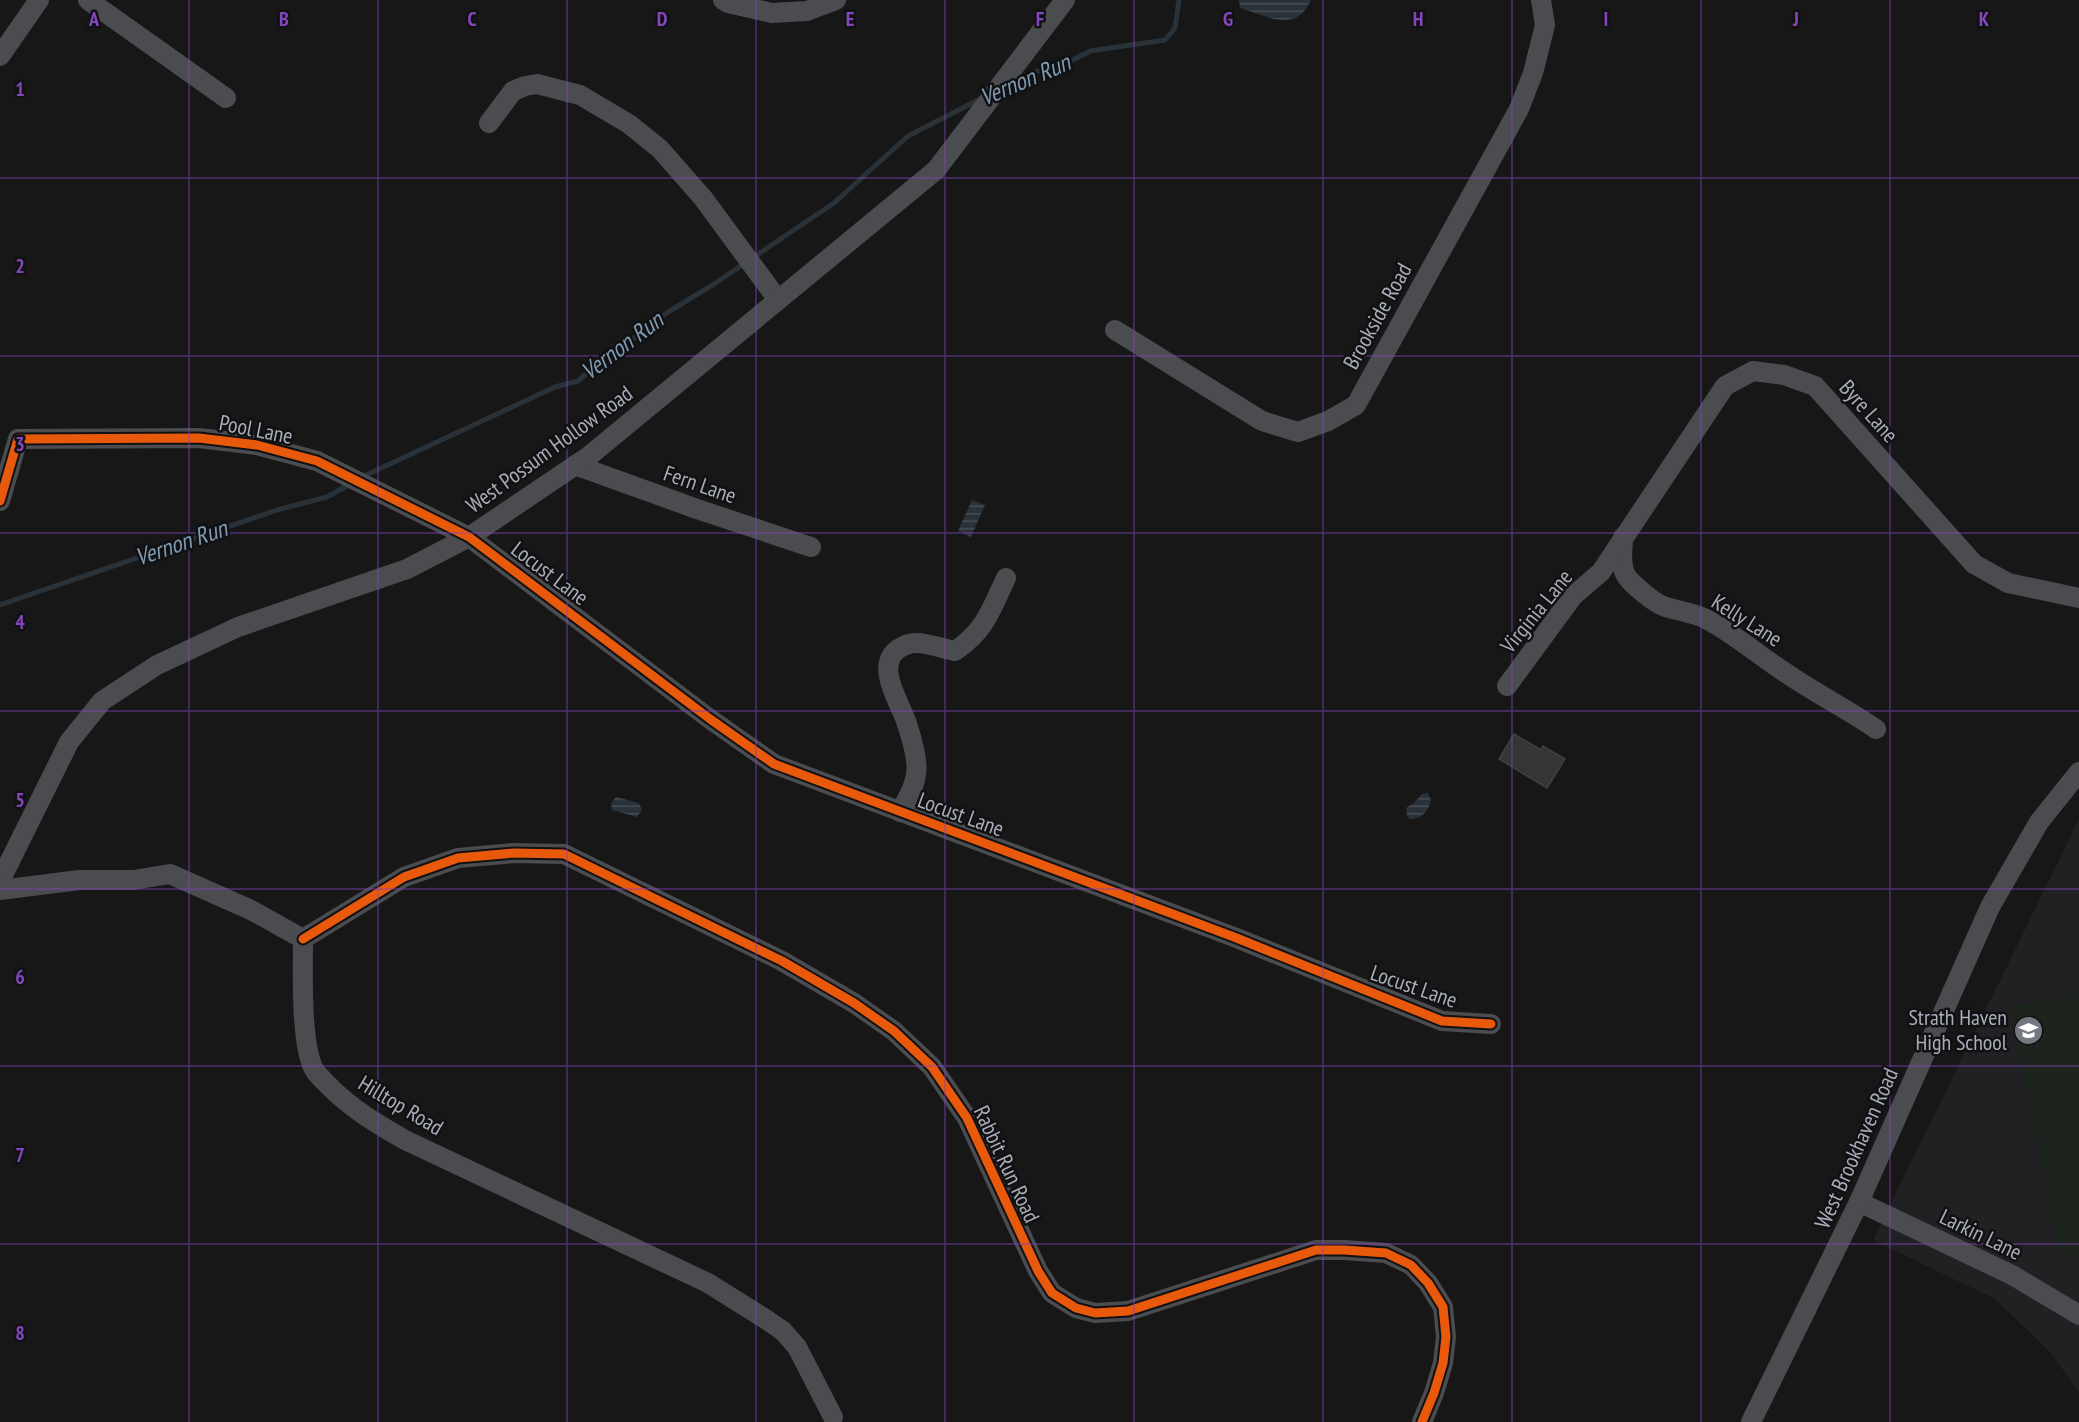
<svg xmlns="http://www.w3.org/2000/svg" width="2079" height="1422" font-family="'PT Sans Narrow',sans-serif">
  <style>
    .built { fill: #212123 }
    .green { fill: #1d241e }
    .water { fill: url(#water-rules) }
    .lines { fill: none; stroke-linecap: round; stroke-linejoin: round }
    .stream { stroke: #2a3239; stroke-width: 5 }
    .building { fill: #353536; stroke: #3f4043; stroke-width: 1.5 }
    .minor { stroke: #4b4c50; stroke-width: 20 }
    .cycleway-casing { stroke: #111113; stroke-width: 13 }
    .cycleway { stroke: #e8590c; stroke-width: 9 }
    .grid { fill: none; stroke: #8446be; stroke-width: 1.5; stroke-opacity: 0.55 }
    .labels { text-anchor: middle; stroke-width: 5; stroke-linejoin: round; paint-order: stroke }
    .street-label { font-size: 22px; fill: #a8adb8; stroke: #111113 }
    .poi-label { font-size: 22px; fill: #a8adb8; stroke: #111113; text-anchor: end }
    .water-label { font-size: 24px; font-style: italic; fill: #7f9bb3; stroke: #111113 }
    .grid-label { font-size: 20px; text-anchor: middle; font-weight: bold; fill: #8446be; stroke: #111113; stroke-width: 5; stroke-linejoin: round; paint-order: stroke }
  </style>
  <defs>
    <pattern id="water-rules" width="6" height="5" patternUnits="userSpaceOnUse" patternTransform="scale(1.5)"><rect width="6" height="5" fill="#2a3239"/><path d="M0 2.5h6" fill="none" stroke="#464d54"/></pattern>
  </defs>
  <rect width="100%" height="100%" fill="#171717"/>
  <polygon class="built" points="2079,819 2079,1392 2051,1353 1995,1299 1873,1240"/>
  <polygon class="green" points="2079,993 2079,1256 2060,1260 2010,1006"/>
  <g class="water">
    <path d="M1239,0H1311C1296,35 1265,15 1240,8Z"/>
    <polygon points="972,500 985,505 971,537 958,531"/>
    <path d="M1428,793L1431,800C1429,811 1421,819 1410,819L1407,816L1406,808L1414,803L1422,794Z"/>
    <polygon points="616,797 639,803 642,810 637,817 612,810 611,803"/>
  </g>
  <g class="lines">
    <g class="stream">
      <polyline points="1014,81 1048,67 1067,63 1090,51 1165,40 1175,28 1179,0"/>
      <polyline points="362,477 555,387 578,381 602,360 633,339 668,312 711,286 834,203 908,136 982,98"/>
      <polyline points="0,605 277,510 327,497 352,483"/>
    </g>
  </g>
  <polygon class="building" points="1514,734 1541,750 1543,746 1565,759 1547,788 1499,759"/>
  <g class="lines">
    <g class="minor">
      <polyline points="88,0 226,98"/>
      <polyline points="723,0 728,3 772,13 807,11 836,0"/>
      <polyline points="0,56 39,0"/>
      <polyline points="489,123 513,91 525,86 537,84 580,95 629,124 660,149 703,198 778,300"/>
      <polyline points="1115,330 1262,421 1298,432 1328,421 1356,405 1519,109 1533,73 1545,25 1541,0"/>
      <polyline points="575,465 697,509 811,547"/>
      <polyline points="0,501 18,439 199,438 257,445 317,461 469,537 710,719 774,764 1234,937 1442,1021 1491,1024"/>
      <path d="M1623,537C1623,549 1619,566 1627,577C1633,585 1653,602 1663,606C1677,611 1692,612 1706,619C1735,634 1759,656 1786,673C1815,693 1847,709 1876,729"/>
      <polyline points="1507,686 1573,596 1601,572 1725,386 1753,371 1784,375 1815,386 1974,564 2008,583 2079,598"/>
      <path d="M900,812C909,796 919,780 916,761C915,748 910,733 906,721C899,701 875,666 898,649C903,646 908,643 915,643C927,642 942,649 955,651C985,631 991,610 1006,578"/>
      <polyline points="0,881 69,742 102,701 157,665 238,627 407,569 469,537 589,456 936,170 1065,0"/>
      <polyline points="0,890 79,880 133,880 170,874 251,910 303,939"/>
      <polyline points="303,939 404,877 458,858 514,853 564,854 782,961 854,1003 894,1031 932,1067 967,1118 1038,1271 1052,1293 1076,1308 1095,1313 1128,1311 1316,1250 1344,1250 1386,1253 1411,1265 1428,1283 1443,1307 1446,1337 1443,1363 1434,1393 1422,1422"/>
      <path d="M303,939C303,968 300,1047 315,1071C318,1075 323,1080 327,1084C350,1108 377,1124 405,1140L708,1283L767,1320L783,1331L797,1347L833,1417"/>
      <polyline points="1859,1202 2012,1275 2079,1315"/>
      <polyline points="1751,1422 1859,1202 1990,907 2039,822 2079,772"/>
    </g>
    <defs>
      <g id="cycleway">
        <polyline points="0,501 18,439 199,438 257,445 317,461 469,537 710,719 774,764 1234,937 1442,1021 1491,1024"/>
        <polyline points="303,939 404,877 458,858 514,853 564,854 782,961 854,1003 894,1031 932,1067 967,1118 1038,1271 1052,1293 1076,1308 1095,1313 1128,1311 1316,1250 1344,1250 1386,1253 1411,1265 1428,1283 1443,1307 1446,1337 1443,1363 1434,1393 1422,1422"/>
      </g>
    </defs>
    <use href="#cycleway" class="cycleway-casing"/>
    <use href="#cycleway" class="cycleway"/>
  </g>
  <path class="grid" d="M189,0V1422M378,0V1422M567,0V1422M756,0V1422M945,0V1422M1134,0V1422M1323,0V1422M1512,0V1422M1701,0V1422M1890,0V1422M0,178H2079M0,356H2079M0,533H2079M0,711H2079M0,889H2079M0,1066H2079M0,1244H2079"/>
  <defs>
    <symbol id="school-disc" viewBox="-11 -11 22 22"><circle r="9.5" fill="#757880" stroke="#111113"/><path d="M0-5L7-2L0 1L-7-2ZM-4 1L0 2.5L4 1V4Q0 6-4 4Z" fill="#fff"/></symbol>
  </defs>
  <g fill-rule="evenodd">
    <use href="#school-disc" x="2012" y="1014" width="33" height="33"/>
  </g>
  <g class="labels">
    <g class="street-label">
      <text transform="translate(1377 316) rotate(-61)" y="8">Brookside Road</text>
      <text transform="translate(1869 411) rotate(48)" y="8">Byre Lane</text>
      <text transform="translate(256 429) rotate(11)" y="8">Pool Lane</text>
      <text transform="translate(549 449) rotate(-36)" y="8">West Possum Hollow Road</text>
      <text transform="translate(700 484) rotate(19)" y="8">Fern Lane</text>
      <text transform="translate(550 573) rotate(37)" y="8">Locust Lane</text>
      <text transform="translate(1536 611) rotate(-51)" y="8">Virginia Lane</text>
      <text transform="translate(1747 620) rotate(32)" y="8">Kelly Lane</text>
      <text transform="translate(961 814) rotate(20)" y="8">Locust Lane</text>
      <text transform="translate(1414 986) rotate(19)" y="8">Locust Lane</text>
      <text transform="translate(401 1105) rotate(31)" y="8">Hilltop Road</text>
      <text transform="translate(1856 1148) rotate(-66)" y="8">West Brookhaven Road</text>
      <text transform="translate(1007 1164) rotate(65)" y="8">Rabbit Run Road</text>
      <text transform="translate(1981 1234) rotate(26)" y="8">Larkin Lane</text>
    </g>
    <g class="poi-label">
      <text x="2007" y="1025">Strath Haven<tspan x="2007" dy="25">High School</tspan></text>
    </g>
    <g class="water-label">
      <text transform="translate(1025 80) rotate(-23)" y="8">Vernon Run</text>
      <text transform="translate(622 346) rotate(-37)" y="8">Vernon Run</text>
      <text transform="translate(181 543) rotate(-19)" y="8">Vernon Run</text>
    </g>
  </g>
  <g class="grid-label">
    <text x="94" y="26">A</text>
    <text x="284" y="26">B</text>
    <text x="472" y="26">C</text>
    <text x="662" y="26">D</text>
    <text x="850" y="26">E</text>
    <text x="1040" y="26">F</text>
    <text x="1228" y="26">G</text>
    <text x="1418" y="26">H</text>
    <text x="1606" y="26">I</text>
    <text x="1796" y="26">J</text>
    <text x="1984" y="26">K</text>
    <text x="20" y="96">1</text>
    <text x="20" y="273">2</text>
    <text x="20" y="451">3</text>
    <text x="20" y="629">4</text>
    <text x="20" y="807">5</text>
    <text x="20" y="984">6</text>
    <text x="20" y="1162">7</text>
    <text x="20" y="1340">8</text>
  </g>
</svg>
